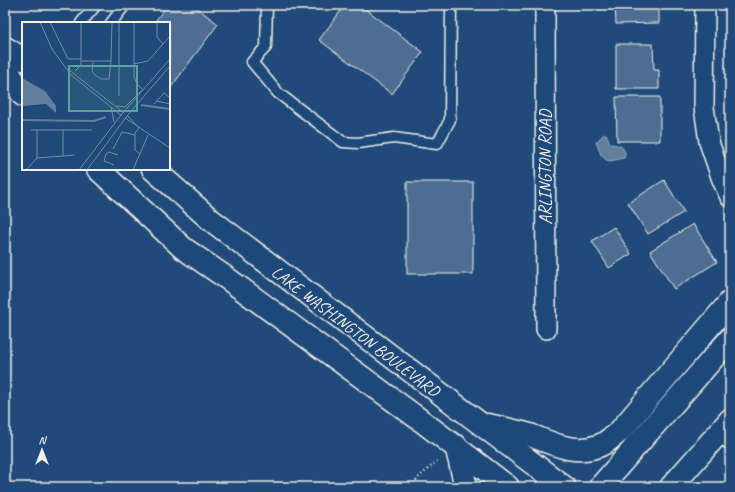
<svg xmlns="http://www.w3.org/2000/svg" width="735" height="492" font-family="Caveat,sans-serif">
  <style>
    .water { fill: #627e9d; stroke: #9cacbb }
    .building { fill: #4d6e92; stroke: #f4f1e8 }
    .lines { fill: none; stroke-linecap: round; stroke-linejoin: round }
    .lane-casing { stroke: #f4f1e8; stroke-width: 13 }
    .street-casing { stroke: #f4f1e8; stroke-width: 22 }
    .secondary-casing { stroke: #f4f1e8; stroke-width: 25 }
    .primary-casing { stroke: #f4f1e8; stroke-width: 25 }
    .path { stroke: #f4f1e8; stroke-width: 2.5; stroke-dasharray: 1 3; stroke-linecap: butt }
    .lane { stroke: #1f4a7a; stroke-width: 10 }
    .street { stroke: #1f4a7a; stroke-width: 19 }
    .secondary { stroke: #1f4a7a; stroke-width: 22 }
    .primary { stroke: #1f4a7a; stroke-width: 22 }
    .labels { text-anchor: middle; stroke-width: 3.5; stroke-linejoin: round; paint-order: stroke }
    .street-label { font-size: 17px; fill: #f4f1e8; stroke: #1f4a7a }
    .inset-river { fill: none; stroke: #627e9d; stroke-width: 2 }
    .inset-road { fill: none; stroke: #748da6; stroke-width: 1 }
    .view { fill: #5fa199; fill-opacity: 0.15; stroke: #5fa199; stroke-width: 2 }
    .inset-edge { fill: none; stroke: #f4f1e8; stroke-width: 2 }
  </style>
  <rect width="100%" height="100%" fill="#1f4a7a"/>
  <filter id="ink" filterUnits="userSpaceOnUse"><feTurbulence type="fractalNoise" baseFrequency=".025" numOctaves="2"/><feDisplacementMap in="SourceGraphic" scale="8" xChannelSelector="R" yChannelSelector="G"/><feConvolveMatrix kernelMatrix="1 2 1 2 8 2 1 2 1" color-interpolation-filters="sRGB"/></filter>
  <g filter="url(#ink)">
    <path class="water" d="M604,134H606C609,138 608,141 611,144L621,146C624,150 627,153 624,158L610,161L606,160L601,155L596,142Z"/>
    <g class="building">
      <polygon points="167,5 193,5 218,24 169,90 169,23 154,23"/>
      <polygon points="345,5 360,5 423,52 392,94 319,40"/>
      <polygon points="615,5 659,5 659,23 616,24"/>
      <polygon points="616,44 653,44 654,70 659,70 659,89 616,89"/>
      <polygon points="616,97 660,97 660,141 617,141"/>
      <polygon points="664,180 684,212 648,234 628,203"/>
      <rect x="407" y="182" width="66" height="92"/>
      <polygon points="693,224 717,262 674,289 650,251"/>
      <polygon points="614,227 631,254 609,268 592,241"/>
    </g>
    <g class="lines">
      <defs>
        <g id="lane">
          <polyline points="267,5 266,47 252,62 278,93 343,142 358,143 394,138 437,144 450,120 451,5"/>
          <polyline points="81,23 96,5"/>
          <polyline points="111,23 125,5"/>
          <polyline points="717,435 730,445"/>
        </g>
        <g id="street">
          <polyline points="545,5 546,329"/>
          <polyline points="705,5 704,107 709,142 722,180 730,197"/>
        </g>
        <g id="secondary">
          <polyline points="5,48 23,59"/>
          <polyline points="5,67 23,95"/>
          <polyline points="98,169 183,248 228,279 423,422 508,487"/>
          <polyline points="153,169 211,220 564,487"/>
          <path d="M488,425C502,428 516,431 530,435C551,443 574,455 598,446C606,444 613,436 620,431L730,302"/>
          <polyline points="456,446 466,487"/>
        </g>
        <g id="primary">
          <polyline points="600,487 730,339"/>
          <polyline points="671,487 730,420"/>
        </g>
      </defs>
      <use href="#lane" class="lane-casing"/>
      <use href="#street" class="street-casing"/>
      <use href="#secondary" class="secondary-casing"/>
      <use href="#primary" class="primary-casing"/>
      <polyline class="path" points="411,487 418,478 437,461"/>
      <use href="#lane" class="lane"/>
      <use href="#street" class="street"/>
      <use href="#secondary" class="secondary"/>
      <use href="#primary" class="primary"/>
    </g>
  </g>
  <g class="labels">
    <g class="street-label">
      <text transform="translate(545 167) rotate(-90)" y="6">ARLINGTON ROAD</text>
      <text transform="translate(356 331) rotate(37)" y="6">LAKE WASHINGTON BOULEVARD</text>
    </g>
  </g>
  <g transform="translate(22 22)">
    <rect width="148" height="148" fill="#1f4a7a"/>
    <path d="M0,56L23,69L34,84V91L24,82L0,84Z" fill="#627e9d"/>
    <path class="inset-river" d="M119,83L148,87M0,98L72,99L84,95"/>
    <path class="inset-road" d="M18,0L30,27L49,53L100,94M28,0L46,37H59M97,0V74M112,0V54L115,62L121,68M135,0V15L141,22M60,39H89L90,0M71,40L70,49L72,52L79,57H87L89,39M112,42L126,39L148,14M47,48L102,91M53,49L59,43V0M134,79L148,82M132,82L142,71L148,76M94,84L103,85L119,69M89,85L92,100M106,94L117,106M103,96L148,126M117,106L113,111V128L118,132M9,108H70M41,108V134M91,127L100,110L113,113M15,136V108M92,143L82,139L84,132L87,130L96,133M4,148L15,136L53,133M57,148L99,93L148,37M65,148L105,94L148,44M111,148L126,113"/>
    <path class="view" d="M47,44H115V89H47Z"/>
    <rect width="148" height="148" class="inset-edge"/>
  </g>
  <rect width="735" height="492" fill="none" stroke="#1f4a7a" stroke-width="20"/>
  <rect x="10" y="10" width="715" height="472" fill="none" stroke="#f4f1e8" stroke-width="1.5" filter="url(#ink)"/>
  <g transform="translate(42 450)" stroke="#1f4a7a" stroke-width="3" paint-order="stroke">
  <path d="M0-3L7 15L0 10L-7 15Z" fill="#f4f1e8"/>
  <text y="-6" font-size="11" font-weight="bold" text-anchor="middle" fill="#f4f1e8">N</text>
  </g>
</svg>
